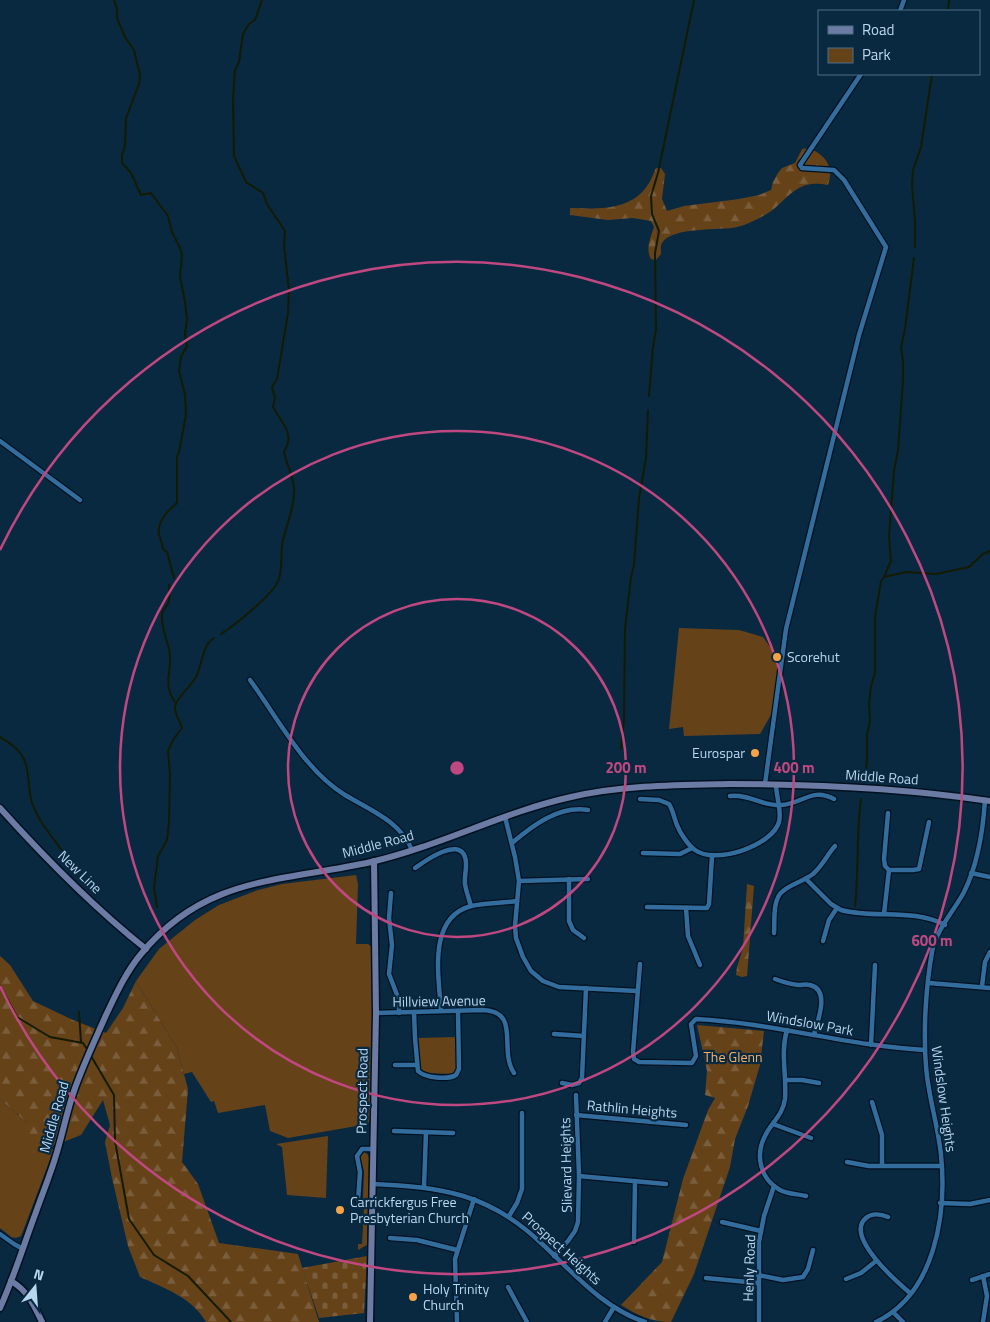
<svg xmlns="http://www.w3.org/2000/svg" width="990" height="1322" font-family="'Titillium Web',sans-serif">
  <style>
    .green { fill: #664219 }
    .forest { fill: url(#forest-firs) }
    .cemetery { fill: url(#cemetery-stones) }
    .lines { fill: none; stroke-linecap: round; stroke-linejoin: round }
    .stream { stroke: #131c02; stroke-width: 2 }
    .street-casing { stroke: #021120; stroke-width: 7 }
    .secondary-casing { stroke: #021120; stroke-width: 9 }
    .street { stroke: #326d9d; stroke-width: 4.5 }
    .secondary { stroke: #6c7ba3; stroke-width: 6 }
    .ring { fill: none; stroke: #c04880; stroke-width: 2.5 }
    .poi-dot { fill: #f5a346; stroke: #092941; stroke-width: 2 }
    .labels { text-anchor: middle; stroke-width: 4.5; stroke-linejoin: round; paint-order: stroke }
    .poi-label { font-size: 14px; fill: #b9d6f1; stroke: #092941; text-anchor: start }
    .street-label { font-size: 14px; fill: #b9d6f1; stroke: #092941 }
    .park-label { font-size: 14px; fill: #f8b269; stroke: #092941 }
    .centre { fill: #c04880; stroke: #092941; stroke-width: 2.5 }
    .ring-label { font-size: 15px; text-anchor: middle; font-weight: bold; fill: #c04880; stroke: #092941; stroke-width: 4.5; stroke-linejoin: round; paint-order: stroke }
  </style>
  <defs>
    <pattern id="forest-firs" width="22" height="20" patternUnits="userSpaceOnUse" patternTransform="scale(1.25)"><rect width="22" height="20" fill="#664219"/><path d="M5 1l3.5 6h-7zM16 11l3.5 6h-7z" fill="#7a5d3b"/></pattern>
    <pattern id="cemetery-stones" width="16" height="16" patternUnits="userSpaceOnUse" patternTransform="scale(1.25)"><rect width="16" height="16" fill="#664219"/><path d="M2 7V4a2 2 0 0 1 4 0v3zM10 15v-3a2 2 0 0 1 4 0v3z" fill="#7a5d3b"/></pattern>
  </defs>
  <rect width="100%" height="100%" fill="#092941"/>
  <g class="green">
    <polygon points="679,628 739,630 763,637 777,657 777,685 772,713 760,734 684,736 683,727 669,729"/>
    <polygon points="356,875 358,884 356,944 368,944 373,948 371,1116 368,1124 288,1138 270,1131 265,1105 218,1113 214,1101 211,1102 192,1072 184,1074 177,1048 136,981 159,949 195,920 219,905 258,890 282,884"/>
    <polygon points="456,1037 457,1069 454,1074 426,1073 420,1069 418,1038"/>
    <polygon points="0,1099 27,1123 41,1150 54,1149 23,1231 21,1236 16,1238 11,1237 0,1228"/>
    <polygon points="328,1136 326,1198 287,1195 282,1147 276,1144"/>
    <polygon points="365,1152 368,1155 369,1158 367,1245 358,1250 358,1244 362,1244 364,1208 360,1206 363,1198 364,1171 360,1158 362,1153"/>
  </g>
  <g class="forest">
    <path d="M809,148C826,155 834,167 828,185C801,180 793,192 775,208C767,215 747,225 737,227C719,231 673,226 662,243C660,246 661,250 661,254L656,260L651,259C645,250 651,236 654,227L651,221L633,218L608,220L570,215V208C597,209 630,211 647,186C651,181 653,174 656,168H661L665,174L662,199L667,211L684,206L739,199L759,195L771,190L773,182L778,173L782,168L795,163L802,149Z"/>
    <polygon points="747,884 754,886 747,976 742,977 736,975 737,967 743,948"/>
    <path d="M0,956L10,965L33,1001L73,1020L106,1033L123,1008L136,981L177,1048L188,1089L182,1162L198,1184L219,1243L298,1254L319,1322H206C193,1298 164,1288 140,1277L128,1246L112,1178L105,1142L110,1125L103,1100L81,1135L48,1148L25,1155L27,1123L0,1099Z"/>
    <path d="M697,1025L764,1031L760,1065L748,1106L735,1139L730,1167L694,1274L671,1322C651,1322 637,1315 621,1305L662,1262L683,1179L708,1110L715,1098L705,1095L707,1071Z"/>
  </g>
  <polygon class="cemetery" points="367,1256 364,1313 319,1318 302,1268"/>
  <g class="lines">
    <g class="stream">
      <path d="M114,0L117,9V18L125,37L134,50L140,75L139,84L126,118L125,146L122,155V163L131,173L141,195L151,193L168,216L172,232L180,248L182,255L180,277L185,302L187,319L185,334L187,346L181,357L179,371L185,395L186,415L179,452L177,457V503C168,511 157,521 159,534C160,540 163,543 163,549L167,552L174,578"/>
      <polyline points="948,11 949,0"/>
      <polyline points="915,247 915,221 912,185 913,170 921,147 932,74"/>
      <polyline points="649,396 653,346 656,330 655,253 659,231 652,214 651,196 658,173 694,0"/>
      <polyline points="884,577 891,561 889,537 894,471 898,450 903,380 903,362 901,348 905,329 914,258"/>
      <path d="M169,585C169,589 170,597 169,601C168,606 163,609 162,614C161,627 166,637 169,649C174,669 161,682 175,702"/>
      <path d="M221,634C235,625 274,594 279,579C283,566 280,553 283,540C287,524 295,505 294,488C293,475 286,464 284,451C296,435 281,422 273,407L275,398L272,387L277,379L288,313L289,290L284,246L285,231L267,204L263,193L246,182L234,156L233,99L235,70L239,62L243,34L249,24L255,20L262,0"/>
      <path d="M0,737C7,741 16,747 21,754C31,769 27,787 32,803C41,829 63,846 73,870"/>
      <polyline points="621,749 624,720 625,629 631,577 634,565 639,498 646,458 648,410"/>
      <polyline points="865,778 867,759 867,735 870,720 869,704 871,686 875,673 875,617 881,581 884,577 906,572 936,574 969,567 983,554 990,551"/>
      <path d="M855,906C859,871 856,834 861,799"/>
      <path d="M157,907L154,888L158,856L167,840L169,822L170,774L168,751L173,740L182,728C180,720 174,714 175,706C177,698 191,686 196,677C202,666 202,645 214,638"/>
      <polyline points="0,986 17,1017 50,1037 83,1043 89,1052"/>
      <polyline points="79,1012 81,1042"/>
      <polyline points="91,1056 114,1095 115,1141 129,1219 154,1255 188,1276 231,1322"/>
    </g>
    <defs>
      <g id="street">
        <polyline points="900,11 904,0"/>
        <polyline points="0,441 80,500"/>
        <path d="M250,680C278,718 304,770 345,795C370,810 400,821 412,850"/>
        <polyline points="765,784 786,629 859,335 886,247 844,180 834,170 802,168 800,165 861,74"/>
        <path d="M730,796C751,794 763,807 781,805C802,804 812,787 834,799"/>
        <path d="M640,799L659,800L669,804C673,810 674,818 677,825C680,833 688,845 695,850C715,865 772,846 779,822C782,811 776,796 776,784"/>
        <polyline points="888,813 884,859 885,866 889,870 913,870 919,869 929,822"/>
        <polyline points="505,817 515,857 519,881 515,926 516,938 523,957 531,971 543,981 559,987 637,991"/>
        <path d="M512,843C532,826 559,805 588,810"/>
        <polyline points="643,853 680,854 692,848"/>
        <path d="M415,868C425,861 458,837 465,857C468,865 464,875 465,884C466,891 469,899 471,906"/>
        <polyline points="971,873 990,877"/>
        <polyline points="569,879 569,921 573,930 584,938"/>
        <path d="M806,879L831,904L841,910C875,919 913,908 945,925"/>
        <polyline points="519,881 588,879"/>
        <polyline points="391,893 389,918 392,945 389,974 399,1000 399,1013"/>
        <polyline points="647,907 707,908 709,904 712,856"/>
        <polyline points="686,908 688,936 700,965"/>
        <polyline points="884,914 889,870"/>
        <path d="M774,933C775,921 772,899 783,891C791,884 804,881 813,874C823,865 827,855 835,846"/>
        <polyline points="823,941 829,920 837,908"/>
        <path d="M640,964L633,1052L634,1059L639,1062L692,1063L696,1056L691,1024L696,1019C774,1023 848,1046 925,1050"/>
        <path d="M775,979C783,982 790,984 798,985C802,985 806,984 810,985C831,990 817,1022 814,1035"/>
        <polyline points="929,983 990,988"/>
        <polyline points="982,986 985,962 990,952"/>
        <path d="M441,1011C439,977 427,918 471,906C486,903 502,903 517,901"/>
        <path d="M414,1012L415,1038L418,1071C425,1078 448,1080 456,1075L459,1069L458,1011"/>
        <path d="M376,1013L482,1010C522,1011 498,1049 514,1073"/>
        <path d="M787,1030C780,1053 787,1076 785,1099C783,1115 771,1123 765,1136C755,1155 760,1179 780,1190C787,1194 798,1194 806,1196"/>
        <polyline points="554,1034 584,1036"/>
        <polyline points="871,1045 875,965"/>
        <polyline points="395,1065 417,1065"/>
        <polyline points="785,1080 802,1080 819,1083"/>
        <polyline points="562,1083 572,1085 579,1083 582,1078 586,988"/>
        <polyline points="872,1102 882,1135 882,1165"/>
        <polyline points="576,1115 686,1125"/>
        <polyline points="773,1124 811,1138"/>
        <polyline points="394,1131 453,1133"/>
        <polyline points="847,1162 869,1166 942,1166"/>
        <polyline points="579,1176 666,1184"/>
        <path d="M373,1184C441,1187 488,1193 540,1242C572,1271 602,1308 645,1322"/>
        <polyline points="424,1187 426,1132"/>
        <polyline points="358,1201 360,1172 357,1156 362,1149 373,1149"/>
        <polyline points="940,1203 970,1204 990,1200"/>
        <polyline points="509,1216 517,1203 522,1189 522,1113"/>
        <path d="M888,1217C881,1214 872,1213 866,1218C844,1236 897,1282 910,1293"/>
        <polyline points="722,1222 761,1231"/>
        <polyline points="0,1234 14,1244 23,1249"/>
        <polyline points="390,1238 417,1240 457,1250"/>
        <polyline points="634,1242 635,1181"/>
        <polyline points="554,1256 568,1241 575,1231 578,1222 579,1176 576,1095"/>
        <polyline points="758,1275 783,1280 803,1277 808,1269 813,1250"/>
        <polyline points="706,1278 758,1283"/>
        <polyline points="846,1279 861,1273 876,1261"/>
        <polyline points="972,1280 990,1274"/>
        <polyline points="508,1287 527,1322"/>
        <polyline points="893,1312 903,1322"/>
        <polyline points="457,1322 455,1259 474,1199"/>
        <polyline points="605,1322 614,1307"/>
        <polyline points="759,1322 759,1242 764,1216 774,1186"/>
        <path d="M876,1322C935,1294 947,1214 941,1155C938,1125 928,1096 926,1066C923,1031 926,986 932,952C936,930 954,911 964,892C978,864 983,831 985,800"/>
        <polyline points="983,1322 987,1296 983,1276"/>
      </g>
      <g id="secondary">
        <path d="M0,808C45,858 93,907 146,949"/>
        <path d="M11,1281C28,1291 34,1305 42,1322"/>
        <path d="M0,1308C14,1277 24,1244 36,1212C43,1192 51,1173 57,1152C63,1132 67,1111 74,1091C83,1065 95,1040 106,1015C116,994 126,972 141,954C206,875 282,882 371,862C440,846 503,812 571,797C623,785 677,785 730,784C818,784 902,788 990,801"/>
        <polyline points="370,1322 376,1013 374,861"/>
      </g>
    </defs>
    <use href="#street" class="street-casing"/>
    <use href="#secondary" class="secondary-casing"/>
    <use href="#street" class="street"/>
    <use href="#secondary" class="secondary"/>
  </g>
  <g class="ring">
    <circle cx="457" cy="768" r="169"/>
    <circle cx="457" cy="768" r="337"/>
    <path d="M0 550A506 506 0 1 1 0 986"/>
  </g>
  <g class="poi-dot">
    <circle cx="777" cy="657" r="5"/>
    <circle cx="755" cy="753" r="5"/>
    <circle cx="340" cy="1210" r="5"/>
    <circle cx="413" cy="1297" r="5"/>
  </g>
  <g class="labels">
    <g class="poi-label">
      <text x="787" y="662">Scorehut</text>
      <text x="745" y="758" text-anchor="end">Eurospar</text>
      <text x="350" y="1207">Carrickfergus Free<tspan x="350" dy="16">Presbyterian Church</tspan></text>
      <text x="423" y="1294">Holy Trinity<tspan x="423" dy="16">Church</tspan></text>
    </g>
    <g class="street-label">
      <text transform="translate(882 777) rotate(4)" y="5">Middle Road</text>
      <text transform="translate(378 844) rotate(-15)" y="5">Middle Road</text>
      <text transform="translate(80 872) rotate(44)" y="5">New Line</text>
      <text transform="translate(439 1001) rotate(-1)" y="5">Hillview Avenue</text>
      <text transform="translate(810 1023) rotate(10)" y="5">Windslow Park</text>
      <text transform="translate(362 1091) rotate(-89)" y="5">Prospect Road</text>
      <text transform="translate(944 1099) rotate(82)" y="5">Windslow Heights</text>
      <text transform="translate(632 1109) rotate(5)" y="5">Rathlin Heights</text>
      <text transform="translate(54 1117) rotate(-74)" y="5">Middle Road</text>
      <text transform="translate(566 1165) rotate(-91)" y="5">Slievard Heights</text>
      <text transform="translate(562 1248) rotate(42)" y="5">Prospect Heights</text>
      <text transform="translate(749 1268) rotate(-88)" y="5">Henly Road</text>
    </g>
    <g class="park-label">
      <text x="733" y="1062">The Glenn</text>
    </g>
  </g>
  <circle cx="457" cy="768" r="8" class="centre"/>
  <g class="ring-label">
    <text x="626" y="773">200 m</text>
    <text x="794" y="773">400 m</text>
    <text x="932" y="946">600 m</text>
  </g>
  <rect x="818" y="10" width="162" height="65" fill="#092941" stroke="#4f6e87"/>
  <rect x="828" y="26" width="25" height="8" fill="#6c7ba3" stroke="#4f6e87"/>
  <text x="862" y="35" font-size="15" fill="#b9d6f1">Road</text>
  <rect x="828" y="48" width="25" height="15" fill="#664219" stroke="#4f6e87"/>
  <text x="862" y="60" font-size="15" fill="#b9d6f1">Park</text>
  <g transform="translate(35 1287) rotate(17)" stroke="#092941" stroke-width="4" paint-order="stroke">
  <path d="M0-4L9 19L0 12L-9 19Z" fill="#b9d6f1"/>
  <text y="-8" font-size="14" font-weight="bold" text-anchor="middle" fill="#b9d6f1">N</text>
  </g>
</svg>
